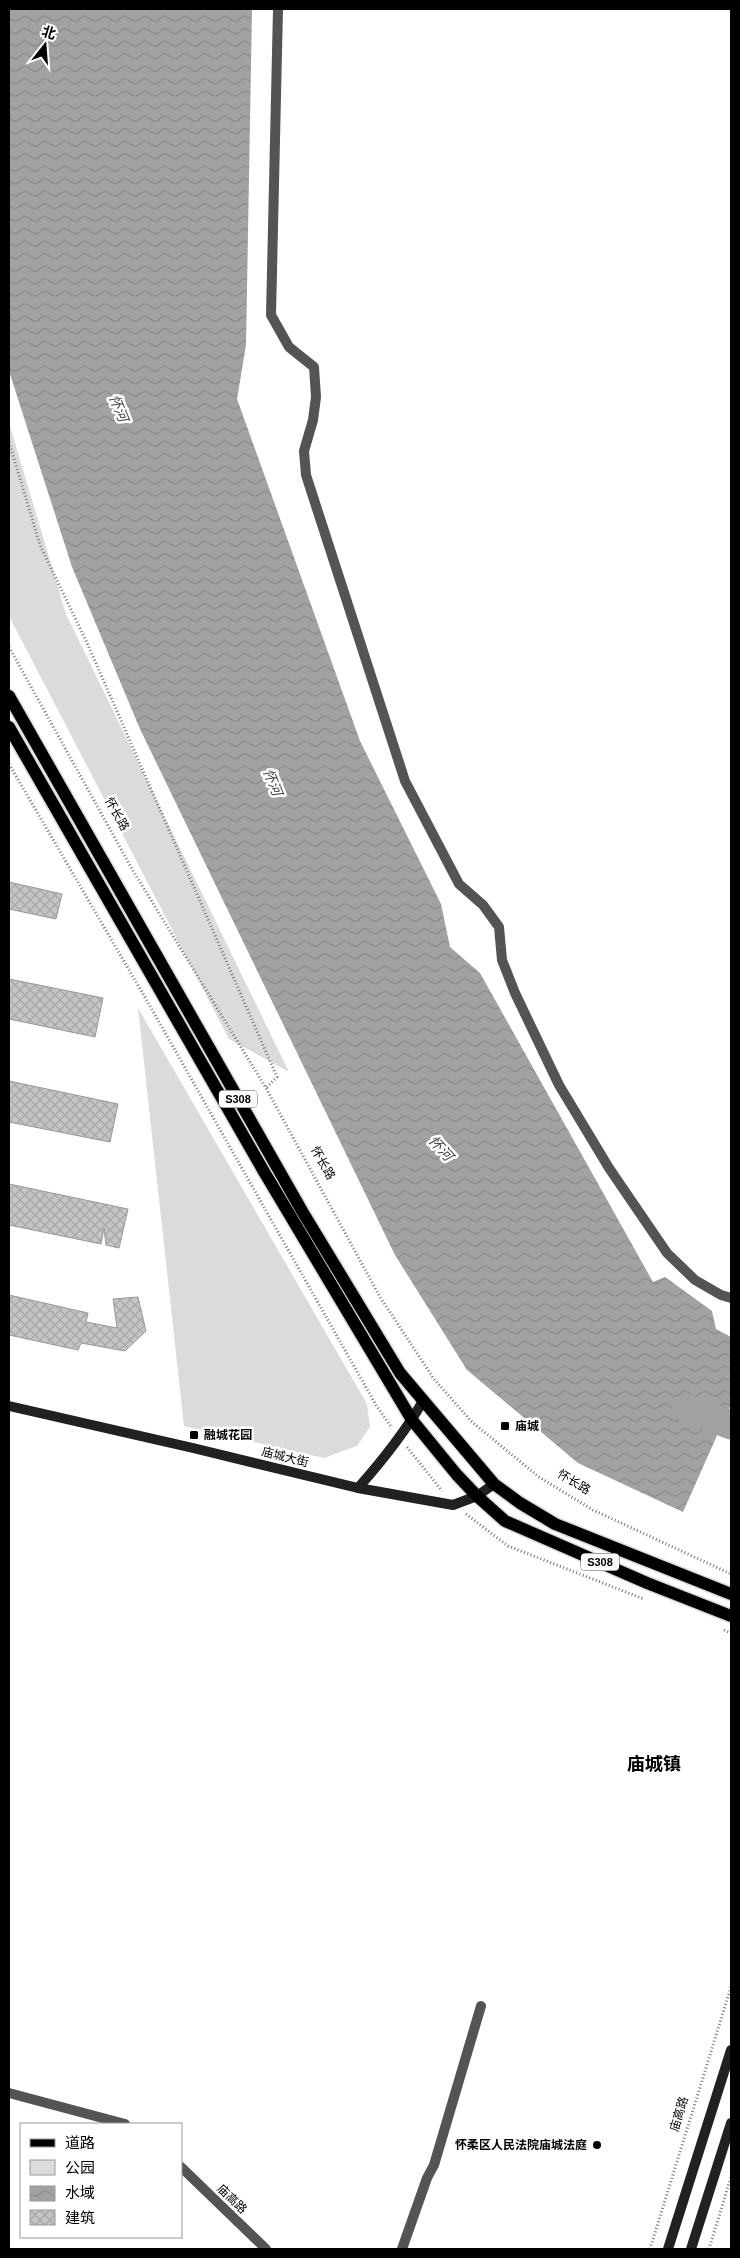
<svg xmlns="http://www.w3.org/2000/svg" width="740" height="2258" font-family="Helvetica,'Noto Sans SC',sans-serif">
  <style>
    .park { fill: #dbdbdb }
    .water { fill: url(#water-waves) }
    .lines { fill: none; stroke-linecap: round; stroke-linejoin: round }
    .river { stroke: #a2a2a2; stroke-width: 29 }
    .building { fill: url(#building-cross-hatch); stroke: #989898 }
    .primary-casing { stroke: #dbdbdb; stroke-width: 15 }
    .path { stroke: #767676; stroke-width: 3; stroke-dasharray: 1 2.5; stroke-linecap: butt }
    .street { stroke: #545454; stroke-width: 10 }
    .secondary { stroke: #212121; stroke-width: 10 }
    .primary { stroke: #000; stroke-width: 12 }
    .poi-dot { fill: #000; stroke: #fff; stroke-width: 2 }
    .labels { text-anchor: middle; stroke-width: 5; stroke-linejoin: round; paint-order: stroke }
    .shield { fill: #fff; stroke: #4c4c4c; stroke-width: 1 }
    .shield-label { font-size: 11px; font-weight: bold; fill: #000 }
    .street-label { font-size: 12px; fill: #000; stroke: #fff }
    .poi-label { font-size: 12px; font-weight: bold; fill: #000; stroke: #fff; text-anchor: start }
    .water-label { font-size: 14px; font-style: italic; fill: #434343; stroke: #fff }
    .district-label { font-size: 18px; font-weight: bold; fill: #000; stroke: #fff }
  </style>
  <defs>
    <pattern id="water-waves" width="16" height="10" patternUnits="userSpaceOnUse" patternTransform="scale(1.25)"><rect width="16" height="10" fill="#a2a2a2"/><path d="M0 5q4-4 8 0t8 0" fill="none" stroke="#8a8a8a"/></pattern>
    <pattern id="building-cross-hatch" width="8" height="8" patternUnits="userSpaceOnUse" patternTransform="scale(1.25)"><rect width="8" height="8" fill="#c4c4c4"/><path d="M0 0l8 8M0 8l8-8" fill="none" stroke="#a7a7a7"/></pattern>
  </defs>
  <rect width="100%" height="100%" fill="#fff"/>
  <g class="park">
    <polygon points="9,423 66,614 289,1072 229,1039 9,616"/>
    <polygon points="138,1008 367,1404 370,1427 357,1446 324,1458 184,1426"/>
  </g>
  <polygon class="water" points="9,9 252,9 246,345 237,399 360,741 441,904 450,947 480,973 653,1282 665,1277 712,1311 716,1329 731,1337 731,1404 683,1512 578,1463 467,1370 395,1255 140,729 72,567 9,371"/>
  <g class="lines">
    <polyline class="river" points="687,1408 731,1425"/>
  </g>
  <g class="building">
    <polygon points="9,882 62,894 56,919 9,909"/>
    <polygon points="9,979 103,998 95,1037 9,1019"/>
    <polygon points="9,1081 118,1104 110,1142 9,1122"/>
    <polygon points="9,1184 128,1209 119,1248 106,1245 104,1228 101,1244 9,1225"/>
    <polygon points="9,1295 88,1313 86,1322 117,1328 113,1299 138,1297 146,1331 125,1351 81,1343 78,1350 9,1335"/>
  </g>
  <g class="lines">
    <defs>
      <g id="primary">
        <polyline points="9,696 302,1211 400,1373 494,1484 520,1503 555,1524 731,1594"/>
        <polyline points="9,727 263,1170 412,1420 457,1475 477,1496 505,1521 647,1583 731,1616"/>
      </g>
    </defs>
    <use href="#primary" class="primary-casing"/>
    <g class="path">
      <polyline points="9,442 40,545 88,645 277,1077 266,1088"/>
      <polyline points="9,647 132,869 266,1088 380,1297 434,1379 472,1422 539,1477 593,1510 731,1574"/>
      <polyline points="9,764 150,1006 376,1405 392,1428"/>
      <polyline points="407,1447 442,1491"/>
      <polyline points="466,1514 508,1546 644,1599"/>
      <polyline points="724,1630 731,1633"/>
      <polyline points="650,2249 731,1987"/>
      <polyline points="709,2249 731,2177"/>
    </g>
    <g class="street">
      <polyline points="278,9 271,315 289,347 314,367 316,397 313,420 304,451 306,475 405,781 459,884 483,905 499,927 502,960 515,993 559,1085 609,1168 667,1253 695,1280 721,1295 731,1298"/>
      <polyline points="9,2093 125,2124"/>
      <polyline points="181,2167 266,2249"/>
      <polyline points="402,2249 427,2178 434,2165 481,2006"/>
    </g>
    <g class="secondary">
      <polyline points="9,1406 193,1448 358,1488 453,1505 477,1496 494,1484"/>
      <path d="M358,1488C382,1461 405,1432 423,1401"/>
      <polyline points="668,2249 731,2050"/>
      <polyline points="691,2249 731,2123"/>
    </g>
    <use href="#primary" class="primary"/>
  </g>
  <g class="poi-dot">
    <rect x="500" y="1421" width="10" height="10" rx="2.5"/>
    <rect x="189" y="1430" width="10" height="10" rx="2.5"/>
    <circle cx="597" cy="2145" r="5"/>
  </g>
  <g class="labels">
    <g class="shield">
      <rect x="219" y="1090.5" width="38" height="17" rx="4"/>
      <rect x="581" y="1553.5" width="38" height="17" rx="4"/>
    </g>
    <g class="shield-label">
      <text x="238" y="1103">S308</text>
      <text x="600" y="1566">S308</text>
    </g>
    <g class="street-label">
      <text transform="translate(117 814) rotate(61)" y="4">怀长路</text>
      <text transform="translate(323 1163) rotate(61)" y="4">怀长路</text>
      <text transform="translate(285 1457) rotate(14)" y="4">庙城大街</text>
      <text transform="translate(574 1482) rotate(31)" y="4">怀长路</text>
      <text transform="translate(679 2114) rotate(-73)" y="4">庙高路</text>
      <text transform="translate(232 2199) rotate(44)" y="4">庙高路</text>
    </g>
    <g class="poi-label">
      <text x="515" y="1430">庙城</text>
      <text x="204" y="1439">融城花园</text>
      <text x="587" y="2149" text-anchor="end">怀柔区人民法院庙城法庭</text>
    </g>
    <g class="water-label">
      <text transform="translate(119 408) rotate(68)" y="5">怀河</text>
      <text transform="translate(273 782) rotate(68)" y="5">怀河</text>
      <text transform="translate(441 1148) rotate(47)" y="5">怀河</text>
    </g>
    <g class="district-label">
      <text x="654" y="1770">庙城镇</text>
    </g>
  </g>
  <rect width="740" height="2258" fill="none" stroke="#000000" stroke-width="20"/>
  <rect x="20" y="2123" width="162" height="115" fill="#ffffff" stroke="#999999"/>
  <rect x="30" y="2139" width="25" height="8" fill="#000000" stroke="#999999"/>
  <text x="65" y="2148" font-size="15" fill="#000000">道路</text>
  <rect x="30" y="2160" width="25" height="15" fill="#dbdbdb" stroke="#999999"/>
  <text x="65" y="2173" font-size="15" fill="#000000">公园</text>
  <rect x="30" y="2186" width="25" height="15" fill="url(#water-waves)" stroke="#999999"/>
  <text x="65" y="2198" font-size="15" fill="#000000">水域</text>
  <rect x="30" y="2210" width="25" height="15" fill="url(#building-cross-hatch)" stroke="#999999"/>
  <text x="65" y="2223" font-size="15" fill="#000000">建筑</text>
  <g transform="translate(45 45) rotate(17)" stroke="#ffffff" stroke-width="4" paint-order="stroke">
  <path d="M0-4L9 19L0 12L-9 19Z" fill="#000000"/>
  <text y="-8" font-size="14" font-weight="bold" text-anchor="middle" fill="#000000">北</text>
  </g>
</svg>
